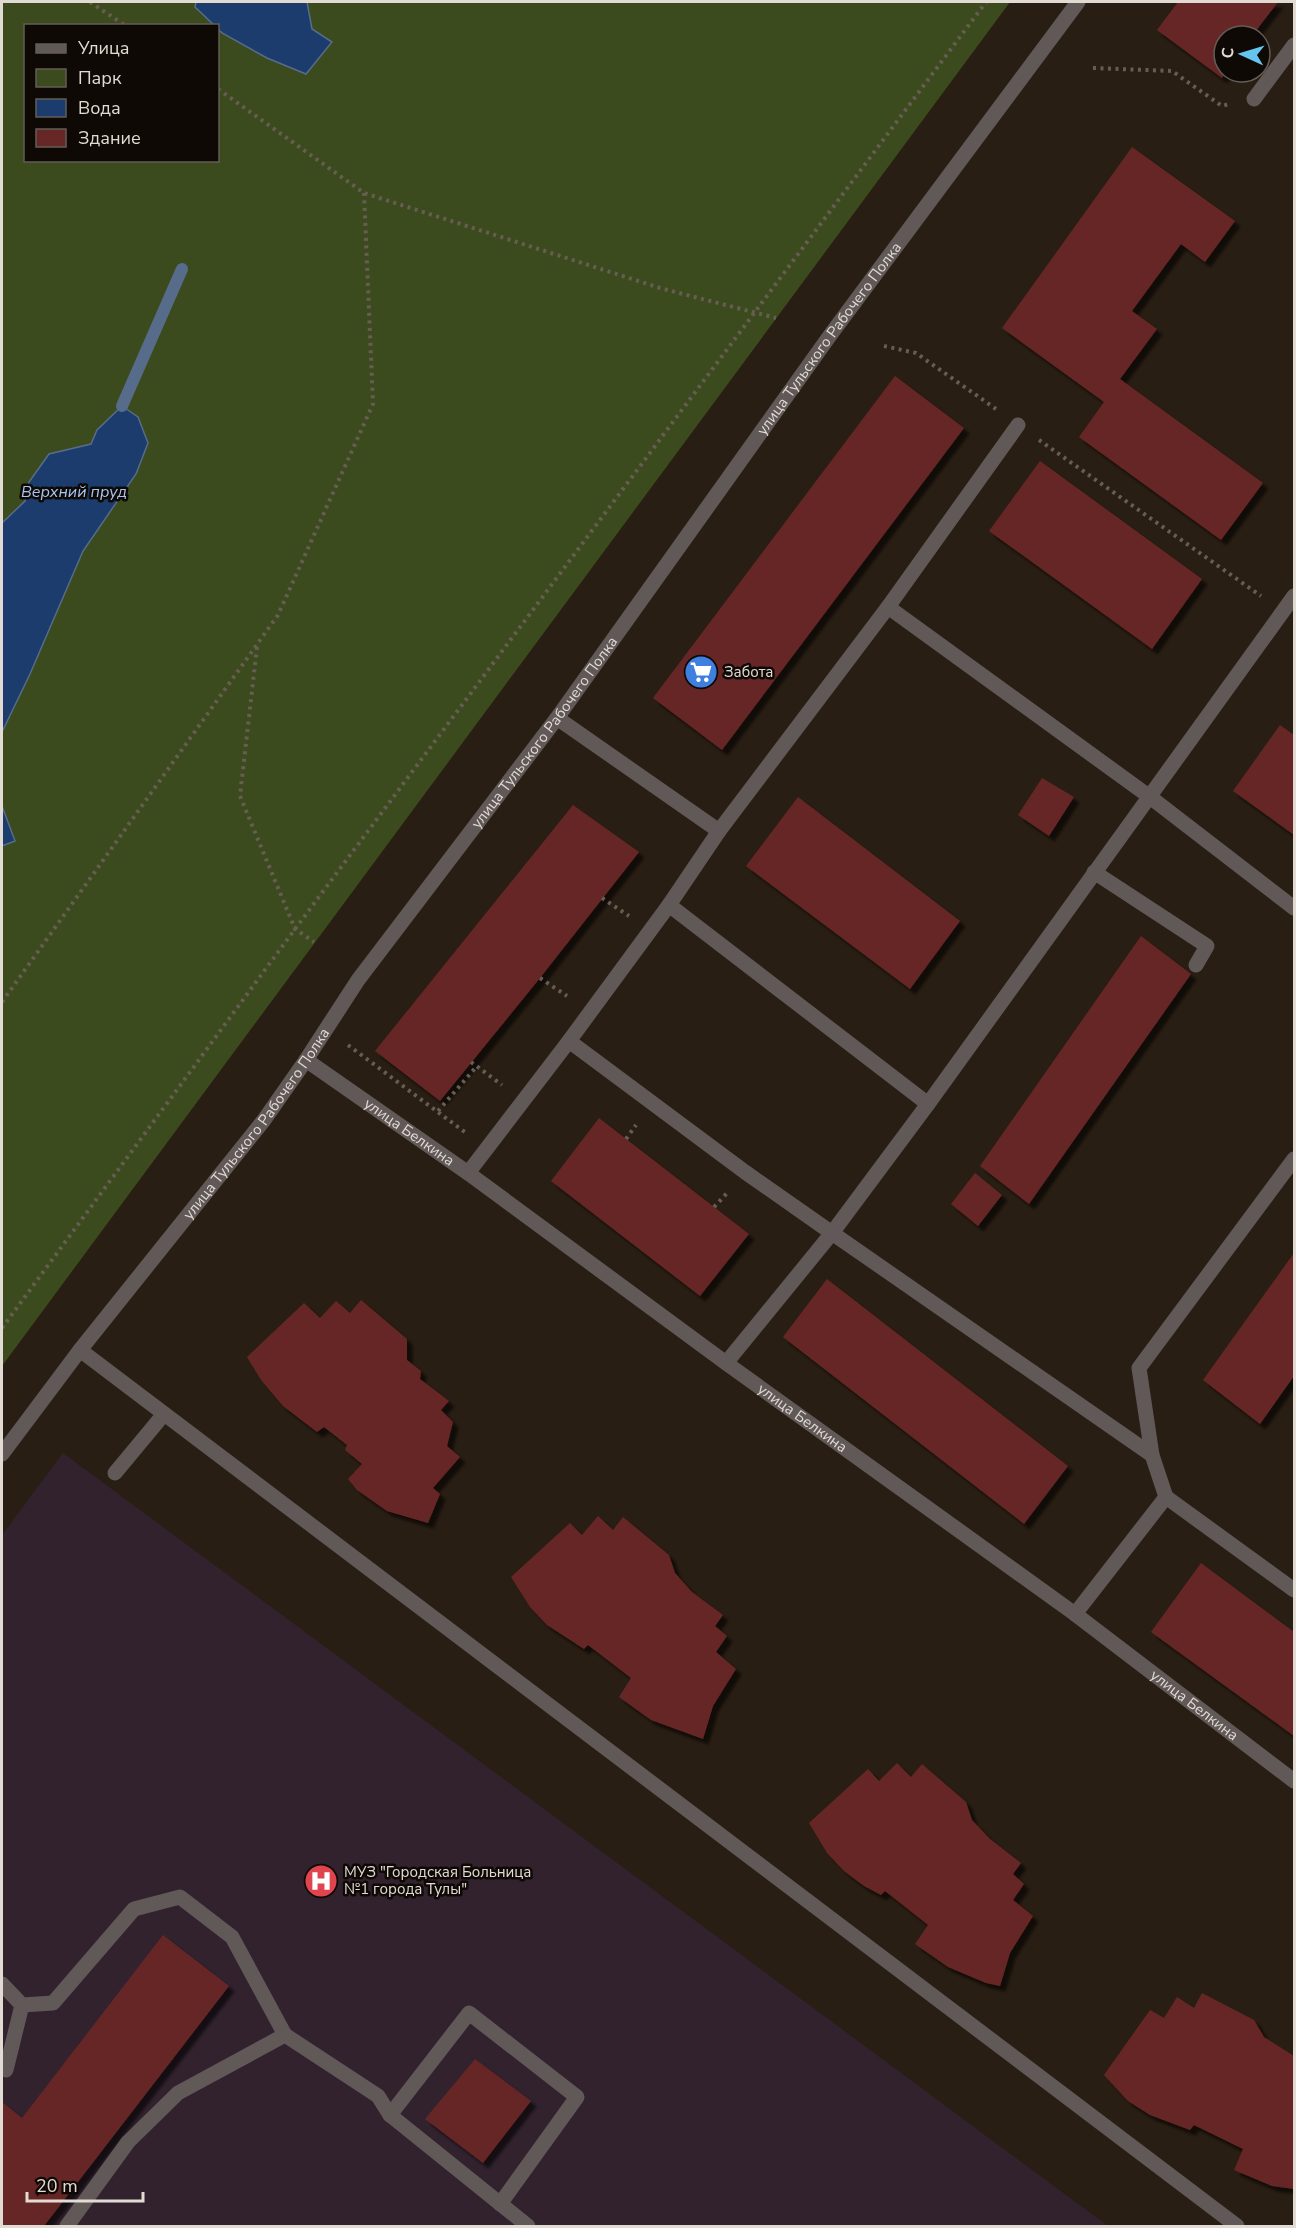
<svg xmlns="http://www.w3.org/2000/svg" width="1296" height="2228" font-family="'Nunito Sans',sans-serif">
  <style>
    .medical { fill: #31222e }
    .green { fill: #3c4b1e; fill-rule: evenodd }
    .water { fill: #1b3c6c; stroke: #576c8b; stroke-width: 1.5 }
    .lines { fill: none; stroke-linecap: round; stroke-linejoin: round }
    .stream { stroke: #576c8b; stroke-width: 12 }
    .building { fill: #662726; filter: url(#shadow) }
    .path { stroke: #675d53; stroke-width: 4; stroke-dasharray: 3 4.5; stroke-linecap: butt }
    .lane { stroke: #615858; stroke-width: 15 }
    .street { stroke: #615858; stroke-width: 15 }
    .labels { text-anchor: middle; stroke-width: 5; stroke-linejoin: round; paint-order: stroke }
    .street-label { font-size: 15px; fill: #e2dbd3; stroke: #0e0905 }
    .poi-label { font-size: 15px; fill: #e2dbd3; stroke: #0e0905; text-anchor: start }
    .water-label { font-size: 16px; font-style: italic; fill: #a7c5f3; stroke: #0e0905 }
  </style>
  <defs>
    <filter id="shadow"><feDropShadow dx="5.5" dy="5.5" stdDeviation="1.5" flood-color="#0009"/></filter>
  </defs>
  <rect width="100%" height="100%" fill="#291e13"/>
  <polygon class="medical" points="63,1453 1108,2226 2,2226 2,1535"/>
  <path class="green" d="M2,2H1010L2,1366ZM26,26H218V160H26Z"/>
  <g class="water">
    <polygon points="196,2 307,2 312,29 332,42 306,74 267,58 222,33 218,29 218,26 214,25 195,7"/>
    <polygon points="122,406 138,417 148,443 136,474 83,551 30,674 2,732 2,523 25,501 29,482 49,454 91,444 97,430"/>
    <polygon points="2,806 15,841 2,846"/>
  </g>
  <g class="lines">
    <polyline class="stream" points="122,406 182,269"/>
  </g>
  <g class="building">
    <polygon points="1178,2 1278,2 1252,36 1224,36 1224,72 1226,72 1222,78 1157,30"/>
    <polygon points="1132,147 1235,221 1205,262 1181,244 1132,311 1157,329 1120,379 1263,483 1221,540 1079,437 1104,402 1002,328"/>
    <polygon points="895,376 964,428 722,750 653,698"/>
    <polygon points="1040,461 1202,579 1152,649 989,531"/>
    <polygon points="1280,725 1294,735 1294,835 1233,791"/>
    <polygon points="1042,778 1074,797 1049,836 1018,815"/>
    <polygon points="798,797 960,921 910,989 746,866"/>
    <polygon points="573,805 639,852 540,978 440,1101 375,1051"/>
    <polygon points="1141,936 1191,974 1029,1204 980,1166"/>
    <polygon points="599,1118 749,1234 700,1296 551,1181"/>
    <polygon points="975,1173 1002,1195 978,1226 951,1204"/>
    <polygon points="1294,1253 1294,1376 1260,1424 1203,1380"/>
    <polygon points="827,1279 1068,1466 1024,1524 783,1337"/>
    <polygon points="361,1300 407,1339 407,1360 421,1371 420,1379 449,1401 441,1410 453,1422 447,1446 460,1457 433,1488 440,1494 428,1523 387,1511 357,1490 348,1479 362,1464 345,1450 347,1445 324,1427 317,1432 283,1406 261,1380 247,1357 304,1303 320,1318 336,1301 350,1313"/>
    <polygon points="598,1516 613,1530 623,1517 669,1555 675,1573 692,1592 723,1615 715,1626 727,1636 716,1652 736,1669 713,1706 703,1739 651,1720 619,1697 631,1678 588,1645 584,1649 547,1625 530,1607 511,1577 570,1523 582,1535"/>
    <polygon points="1201,1563 1294,1632 1294,1736 1151,1632"/>
    <polygon points="897,1763 911,1777 922,1764 966,1802 972,1820 990,1839 1021,1863 1013,1874 1024,1884 1013,1900 1033,1916 1010,1953 1000,1986 986,1983 948,1967 915,1944 928,1925 885,1891 881,1895 864,1886 844,1871 827,1853 809,1823 868,1769 879,1781"/>
    <polygon points="163,1935 229,1986 44,2226 2,2226 2,2102 22,2118"/>
    <polygon points="1202,1993 1254,2020 1264,2037 1294,2056 1294,2189 1272,2186 1234,2170 1243,2149 1194,2125 1190,2130 1150,2115 1128,2101 1104,2075 1150,2010 1164,2018 1177,1997 1194,2008"/>
    <polygon points="475,2059 531,2101 483,2163 425,2119"/>
  </g>
  <g class="lines">
    <g class="path">
      <polyline points="90,2 126,26"/>
      <polyline points="1093,68 1172,71 1222,106 1229,104"/>
      <polyline points="218,89 364,193 660,288 776,318"/>
      <polyline points="884,346 916,353 996,409"/>
      <polyline points="1039,440 1261,596"/>
      <polyline points="257,647 240,796 295,929 314,942"/>
      <polyline points="602,898 629,916"/>
      <polyline points="540,978 567,996"/>
      <polyline points="2,1002 278,615 373,404 364,193"/>
      <polyline points="348,1045 466,1133"/>
      <polyline points="471,1062 502,1085"/>
      <polyline points="438,1111 477,1066"/>
      <polyline points="626,1139 636,1125"/>
      <polyline points="714,1207 728,1192"/>
      <polyline points="2,1328 295,929 986,2"/>
    </g>
    <g class="lane">
      <polyline points="1254,99 1294,45"/>
      <polyline points="888,607 1150,797 1294,908"/>
      <polyline points="557,718 719,831 669,905"/>
      <polyline points="719,831 888,607 1018,425"/>
      <polyline points="1094,872 1207,946 1196,965"/>
      <polyline points="569,1041 669,905 928,1104"/>
      <polyline points="468,1173 569,1041 745,1172 832,1233 928,1104 1294,596"/>
      <polyline points="726,1363 832,1233 1152,1455 1166,1497"/>
      <polyline points="1152,1455 1139,1368 1294,1159"/>
      <polyline points="115,1473 164,1414"/>
      <polyline points="1075,1614 1166,1497 1294,1590"/>
      <polyline points="2,1984 22,2005 6,2070"/>
      <polyline points="22,2005 53,2003 134,1909 180,1897 232,1937 285,2035"/>
      <polyline points="390,2115 469,2013 577,2097 500,2204"/>
      <polyline points="67,2226 128,2142 178,2093 285,2035 378,2096 390,2115 528,2226"/>
    </g>
    <g class="street">
      <path id="s1" d="M306,1060L468,1173L726,1363L1075,1614L1294,1781"/>
      <polyline points="80,1350 1237,2226"/>
      <path id="s2" d="M2,1454L80,1350L264,1120L306,1060L358,980L557,718L831,334L1078,2"/>
    </g>
  </g>
  <defs>
    <symbol id="supermarket-disc" viewBox="-11 -11 22 22"><circle r="9.5" fill="#3f7fe0" stroke="#0e0905"/><path d="M-6-5.5h2.5l.6 2H6L4.5 2H-2.5L-4.4-4H-6ZM-1.5 3.2a1.3 1.3 0 1 0 .1 0ZM3 3.2a1.3 1.3 0 1 0 .1 0Z" fill="#fff"/></symbol>
    <symbol id="hospital-disc" viewBox="-11 -11 22 22"><circle r="9.5" fill="#e0444e" stroke="#0e0905"/><path d="M-5-5h3v3.5h4V-5h3V5h-3V1.5h-4V5h-3Z" fill="#fff"/></symbol>
  </defs>
  <g fill-rule="evenodd">
    <use href="#supermarket-disc" x="682" y="653" width="38" height="38"/>
    <use href="#hospital-disc" x="302" y="1862" width="38" height="38"/>
  </g>
  <g class="labels">
    <g class="street-label">
      <text dy="5" stroke="none"><textPath href="#s2" startOffset="1389">улица Тульского Рабочего Полка</textPath></text>
      <text dy="5" stroke="none"><textPath href="#s2" startOffset="903">улица Тульского Рабочего Полка</textPath></text>
      <text dy="5" stroke="none"><textPath href="#s2" startOffset="417">улица Тульского Рабочего Полка</textPath></text>
      <text dy="5" stroke="none"><textPath href="#s1" startOffset="126">улица Белкина</textPath></text>
      <text dy="5" stroke="none"><textPath href="#s1" startOffset="612">улица Белкина</textPath></text>
      <text dy="5" stroke="none"><textPath href="#s1" startOffset="1098">улица Белкина</textPath></text>
    </g>
    <g class="poi-label">
      <text x="724" y="677">Забота</text>
      <text x="344" y="1877">МУЗ "Городская Больница<tspan x="344" dy="17">№1 города Тулы"</tspan></text>
    </g>
    <g class="water-label">
      <text x="74" y="497">Верхний пруд</text>
    </g>
  </g>
  <rect width="1296" height="2228" fill="none" stroke="#e2dbd3" stroke-width="6"/>
  <rect x="24" y="24" width="195" height="138" fill="#0e0905" stroke="#635d57" stroke-width="1.5"/>
  <rect x="36" y="44" width="30" height="9" fill="#615858" stroke="#635d57" stroke-width="1.5"/>
  <text x="78" y="54" font-size="18" fill="#e2dbd3">Улица</text>
  <rect x="36" y="69" width="30" height="18" fill="#3c4b1e" stroke="#635d57" stroke-width="1.5"/>
  <text x="78" y="84" font-size="18" fill="#e2dbd3">Парк</text>
  <rect x="36" y="99" width="30" height="18" fill="#1b3c6c" stroke="#635d57" stroke-width="1.5"/>
  <text x="78" y="114" font-size="18" fill="#e2dbd3">Вода</text>
  <rect x="36" y="129" width="30" height="18" fill="#662726" stroke="#635d57" stroke-width="1.5"/>
  <text x="78" y="144" font-size="18" fill="#e2dbd3">Здание</text>
  <g transform="translate(1242 54) rotate(274)"><circle r="28" fill="#0e0905" stroke="#635d57" stroke-width="1.5"/>
  <path d="M0-4.5L10 22L0 15L-10 22Z" fill="#66c4ef"/>
  <text y="-9" font-size="16" font-weight="bold" text-anchor="middle" fill="#e2dbd3">С</text>
  </g>
  <path d="M27 2192v9h116v-9" fill="none" stroke="#e2dbd3" stroke-width="3"/>
  <text x="36" y="2192" font-size="18" fill="#e2dbd3" stroke="#0e0905" stroke-width="4.5" paint-order="stroke">20 m</text>
</svg>
